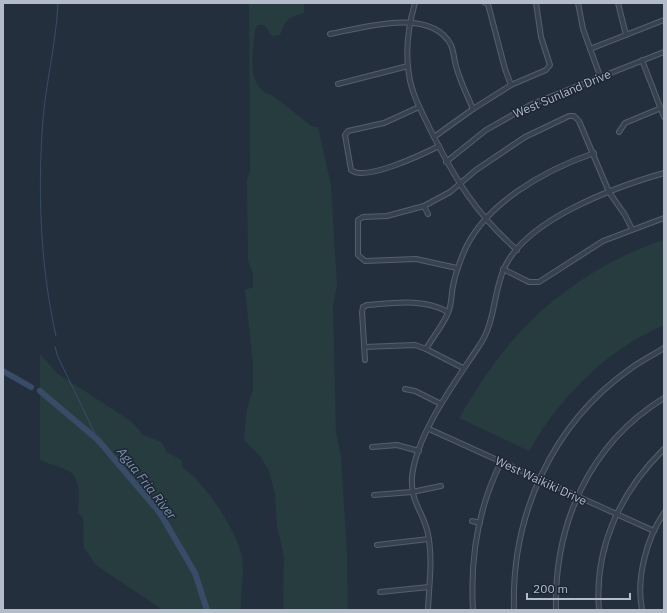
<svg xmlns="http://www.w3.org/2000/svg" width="667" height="613" font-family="'IBM Plex Sans',sans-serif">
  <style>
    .green { fill: #263c3f }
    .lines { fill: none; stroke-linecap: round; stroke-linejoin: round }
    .stream { stroke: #394c67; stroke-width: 1 }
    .river { stroke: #394c67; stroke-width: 6 }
    .minor-casing { stroke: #565f6c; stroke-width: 6 }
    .minor { stroke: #38414e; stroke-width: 4 }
    .labels { text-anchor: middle; stroke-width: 3; stroke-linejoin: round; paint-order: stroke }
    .street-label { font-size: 12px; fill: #b4bcc9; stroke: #1d2633 }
    .water-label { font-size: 13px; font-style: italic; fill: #7c92b1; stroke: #1d2633 }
  </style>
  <rect width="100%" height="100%" fill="#242f3e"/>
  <g class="green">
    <path d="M249,3H304V13C287,18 286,19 280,35L272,36L264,25H258L255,30C253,51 245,89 272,95L313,127H318L331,185L337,284L333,307L335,388L336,432L341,457L347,554L348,610H283L284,557L277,526L275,494L269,471L260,456L244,440L247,409L253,389V365L245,290L253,287V273L248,261L247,180L250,171Z"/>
    <path d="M664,240V325C606,350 560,397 529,451L459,418C473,395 486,373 503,352C542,302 603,259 664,240Z"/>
    <path d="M40,354L57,373L132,422L143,435L161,442L167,452L182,461V467C203,480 239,533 242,558C245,575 240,592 241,610H163L96,565L84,548L83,518L78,513C79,499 82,477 67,470C58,466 49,464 40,460Z"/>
  </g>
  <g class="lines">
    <g class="stream">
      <path d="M56,336C41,270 38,200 42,133C44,89 56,47 58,3"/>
      <polyline points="55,347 58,357 98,440"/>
    </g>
    <g class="river">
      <polyline points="3,371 31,387"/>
      <polyline points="40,391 98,440 160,513 195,573 207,610"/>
    </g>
    <defs>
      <g id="minor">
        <path d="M415,3C408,27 405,51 409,75C412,95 422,112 430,129C455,179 475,213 517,250"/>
        <polyline points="485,3 488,4 505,69 511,85"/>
        <polyline points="578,3 583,29 600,76"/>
        <polyline points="618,3 626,35"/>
        <path d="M330,34C362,28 431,6 451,45C454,52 454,59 456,66C460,81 467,95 473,109"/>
        <polyline points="590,49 664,20"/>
        <polyline points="642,60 664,117"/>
        <polyline points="338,84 408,66"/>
        <path d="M419,107L384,123L348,131L345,135L351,170C365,182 423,154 439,146"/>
        <polyline points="619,132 625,123 661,108"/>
        <polyline points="434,137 473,109 511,85 546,70 550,65 541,37 536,3"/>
        <polyline points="446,162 486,130 532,104 664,52"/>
        <polyline points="424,206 428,214"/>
        <polyline points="457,268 416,259 365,261 358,255 358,220 363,217 387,216 424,206 450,192 476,170 525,137 569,116 574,116 579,121 609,192 625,215 632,229"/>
        <polyline points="503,269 529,282 539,282 603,241 664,218"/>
        <polyline points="364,347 415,345 426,349 463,368"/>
        <path d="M426,349C433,337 443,325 448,313C452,304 451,295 453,286C455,275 459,264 463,254C483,204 545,170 594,153"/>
        <path d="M365,360L362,312L363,307L367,305C393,303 424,298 448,312"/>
        <polyline points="405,389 415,391 441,404"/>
        <polyline points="429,429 654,531"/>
        <polyline points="372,447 397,445 419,451"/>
        <polyline points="374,495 412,492 441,486"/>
        <polyline points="472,521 480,523"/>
        <polyline points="377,545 429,539"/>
        <polyline points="380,592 429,587"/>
        <path d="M428,610C429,585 433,559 428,534C424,513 410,502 412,477C416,434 456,381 479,346C495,323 493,296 503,271C523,220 615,187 664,173"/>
        <path d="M473,610C470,559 478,508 501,462"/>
        <path d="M514,610C511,515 552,424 630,369C641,361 653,355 664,348"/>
        <path d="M556,610C554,524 589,444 664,398"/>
        <path d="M599,610C594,548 620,492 664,449"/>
        <path d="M642,610C636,579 646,539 664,513"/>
      </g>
    </defs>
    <use href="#minor" class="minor-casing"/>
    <use href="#minor" class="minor"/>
  </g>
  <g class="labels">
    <g class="street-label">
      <text transform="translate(562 94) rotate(-23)" y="4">West Sunland Drive</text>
      <text transform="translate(541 481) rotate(25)" y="4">West Waikiki Drive</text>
    </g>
    <g class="water-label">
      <text transform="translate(147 483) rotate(52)" y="5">Agua Fria River</text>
    </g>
  </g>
  <rect width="667" height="613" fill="none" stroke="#b4bcc9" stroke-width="8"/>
  <path d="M527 593v6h103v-6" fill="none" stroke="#b4bcc9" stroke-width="2"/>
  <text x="533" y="593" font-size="12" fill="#b4bcc9" stroke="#1d2633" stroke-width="3" paint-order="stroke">200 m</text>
</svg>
